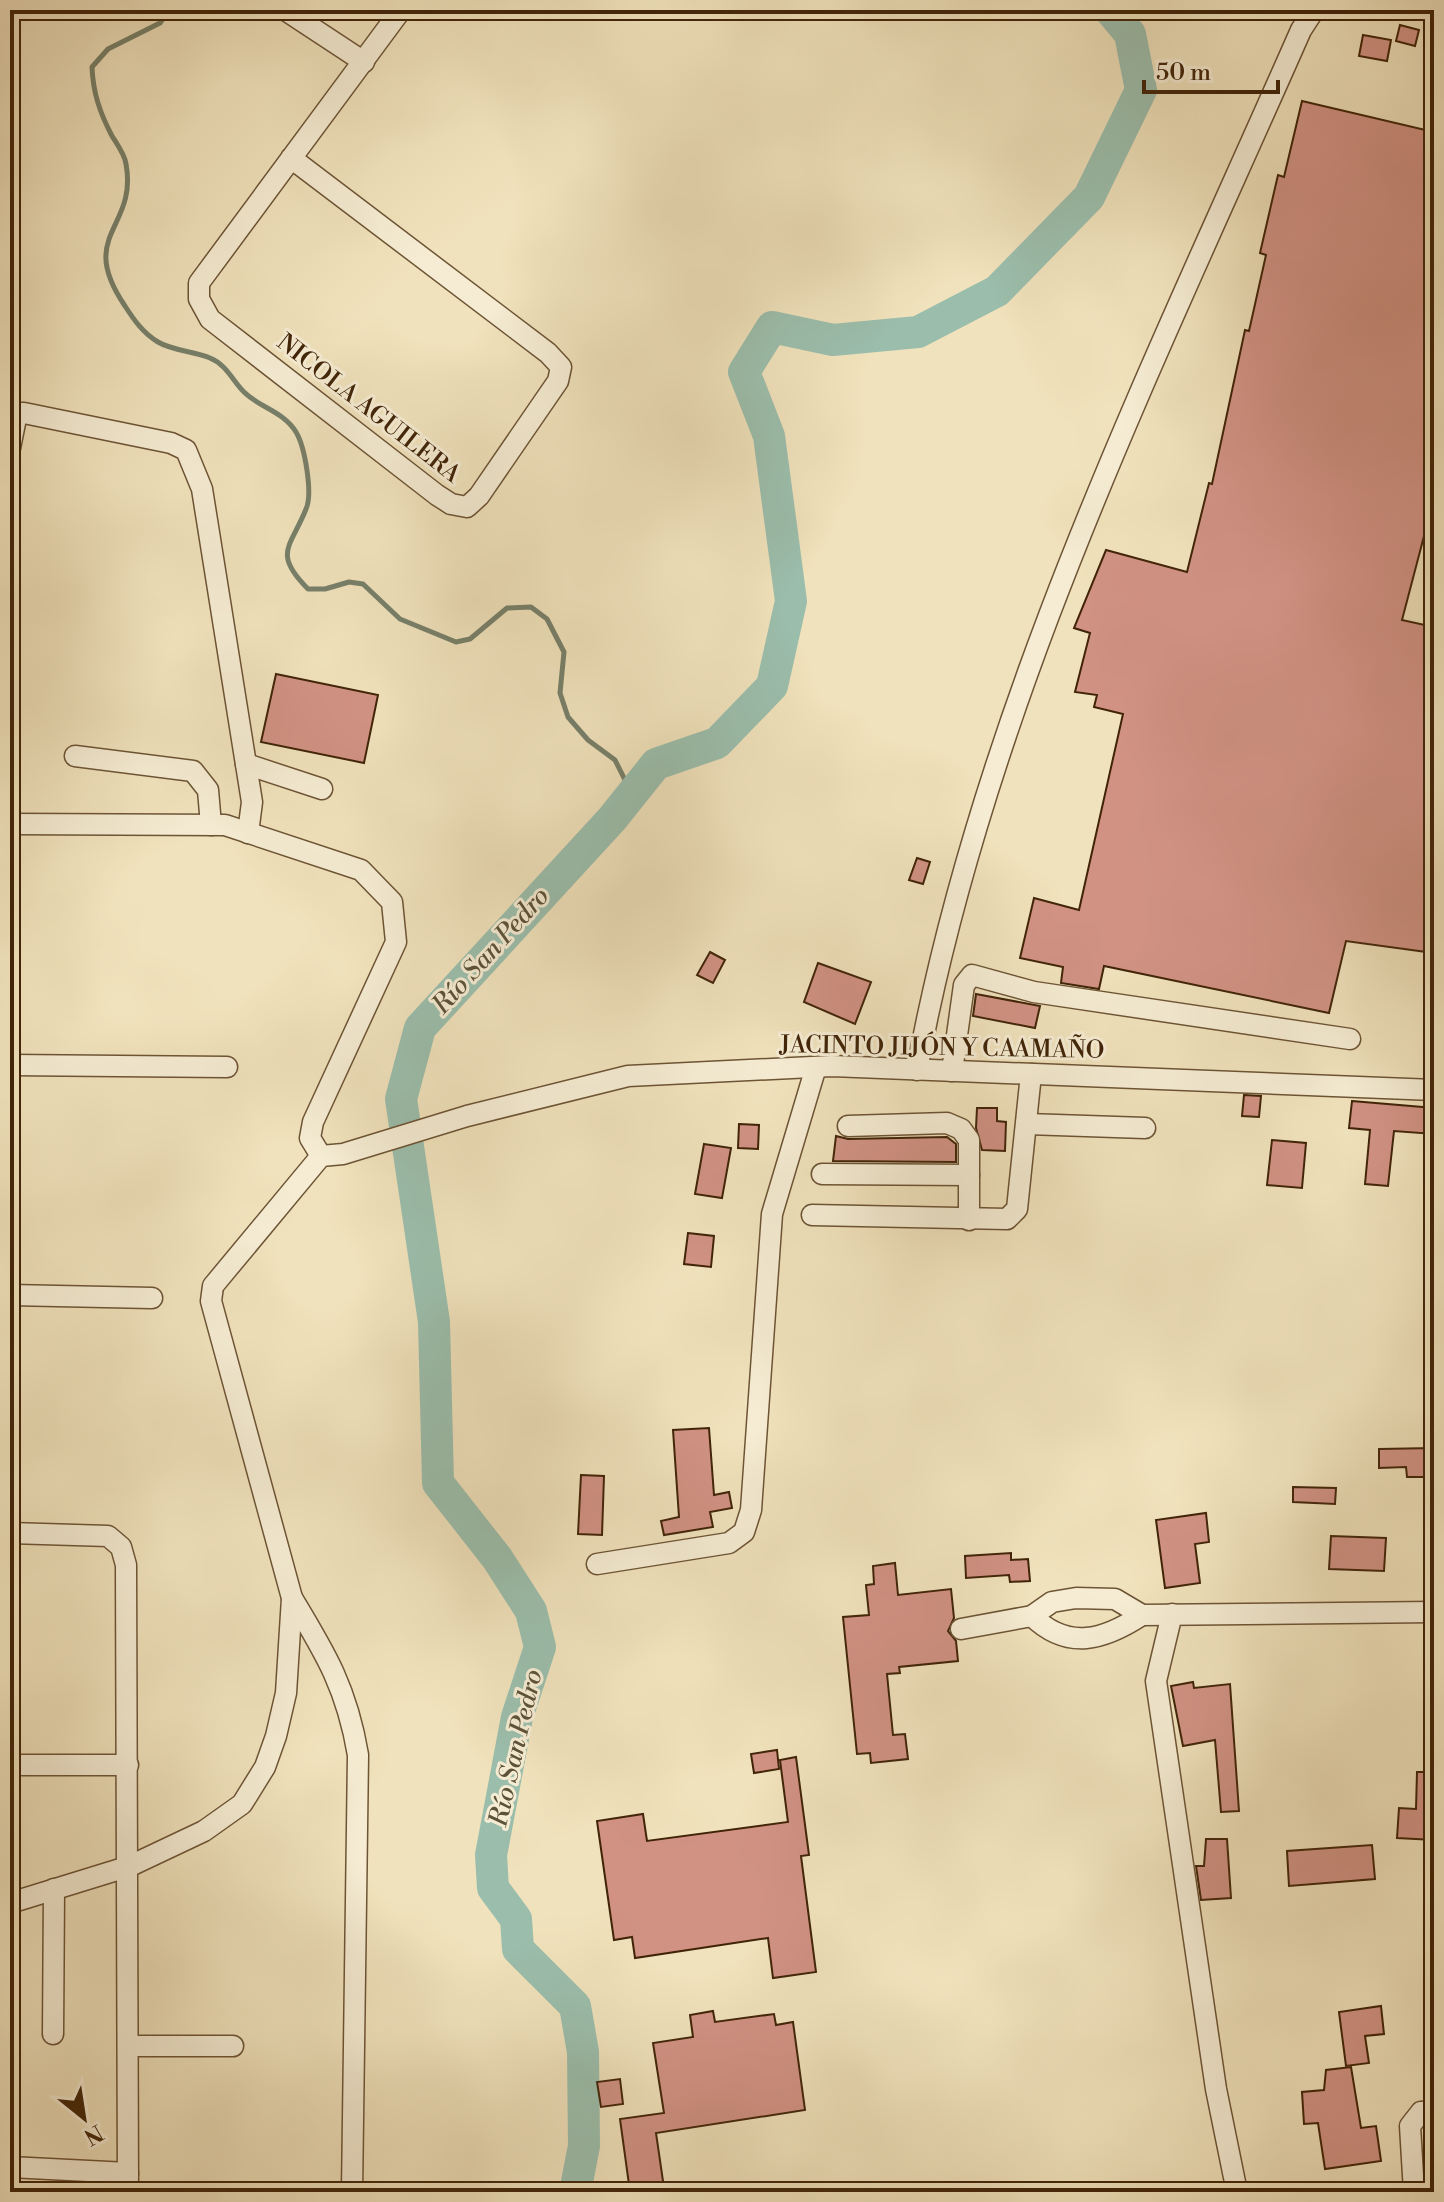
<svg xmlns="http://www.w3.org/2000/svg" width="1444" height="2202" font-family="'Libre Bodoni',serif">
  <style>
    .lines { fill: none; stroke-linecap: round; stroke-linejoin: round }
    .stream { stroke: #77806a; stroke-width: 5 }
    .river { stroke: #9bbeac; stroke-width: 32 }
    .building { fill: #d19284; stroke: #412408; stroke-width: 2 }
    .minor-casing { stroke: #6d5435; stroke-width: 23 }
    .minor { stroke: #f5ecd3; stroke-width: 20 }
    .labels { text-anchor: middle; stroke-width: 6; stroke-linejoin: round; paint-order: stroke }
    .street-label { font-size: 24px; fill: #412408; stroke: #f5ecd3 }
    .water-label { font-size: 26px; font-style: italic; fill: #5c5239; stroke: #f5ecd3 }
  </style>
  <rect width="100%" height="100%" fill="#f0e2bc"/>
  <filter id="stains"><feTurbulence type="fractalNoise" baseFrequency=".0025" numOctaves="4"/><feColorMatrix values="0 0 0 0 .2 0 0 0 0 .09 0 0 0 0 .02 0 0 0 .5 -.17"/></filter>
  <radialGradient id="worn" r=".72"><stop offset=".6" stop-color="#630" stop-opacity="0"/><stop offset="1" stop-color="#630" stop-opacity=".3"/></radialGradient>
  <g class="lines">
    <path class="stream" d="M169,10L160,23L108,49L92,67C93,93 100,113 112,136C117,144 125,155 126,164C138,229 76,234 125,306C134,320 143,333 158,342C173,351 194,351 210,358C227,365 232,380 244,392C260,408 283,411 296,432C305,447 313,494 306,509C291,547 272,553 308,589H325L349,582L363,584L400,619L456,642L470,639L507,608L531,607L547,619L564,652L560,693L568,717L588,740L615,760L632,794"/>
    <polyline class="river" points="575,2192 584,2146 583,2052 575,2006 518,1949 516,1919 493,1888 491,1855 517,1717 540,1647 531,1611 497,1558 438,1483 434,1322 401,1099 420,1028 612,819 656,764 717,743 772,686 791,601 769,436 744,372 772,327 833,340 918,332 997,291 1089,197 1141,90 1130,34 1110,10"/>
  </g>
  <g class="building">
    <polygon points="1400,25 1419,30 1415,46 1396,41"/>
    <polygon points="1363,35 1391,40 1387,61 1359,56"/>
    <polygon points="1302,101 1434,132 1434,498 1402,620 1434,627 1434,953 1346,941 1329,1013 1104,966 1099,989 1061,983 1063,967 1020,958 1034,898 1079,910 1123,714 1094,707 1097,695 1075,692 1090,633 1074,628 1106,550 1187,572 1209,483 1212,484 1245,330 1249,331 1266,255 1260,253 1278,175 1284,177"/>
    <polygon points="276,674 378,695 364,763 261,742"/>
    <polygon points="917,858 930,862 923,884 909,880"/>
    <polygon points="710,952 725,960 713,983 697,975"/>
    <polygon points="818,963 871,982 855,1024 804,1002"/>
    <polygon points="976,994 1040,1006 1035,1028 973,1016"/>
    <polygon points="1244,1095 1261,1096 1259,1117 1242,1116"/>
    <polygon points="1352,1101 1434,1108 1434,1134 1394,1131 1388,1186 1365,1184 1370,1130 1349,1128"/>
    <polygon points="977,1108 997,1108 997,1121 1006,1122 1005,1151 982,1150 976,1128"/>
    <polygon points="739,1124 759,1125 758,1149 738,1148"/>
    <polygon points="836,1136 848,1139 947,1137 956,1144 956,1162 833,1161"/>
    <polygon points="1272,1140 1306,1143 1302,1188 1267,1185"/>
    <polygon points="704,1144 731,1148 722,1198 695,1194"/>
    <polygon points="688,1233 714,1236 711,1267 684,1264"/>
    <polygon points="709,1428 714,1495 729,1492 732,1508 710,1512 713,1527 664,1535 661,1521 679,1517 673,1430"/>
    <polygon points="1434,1448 1434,1477 1407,1477 1406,1467 1379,1468 1379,1449"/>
    <polygon points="581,1475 604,1476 602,1535 578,1534"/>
    <polygon points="1293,1487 1336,1488 1335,1504 1293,1502"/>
    <polygon points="1206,1513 1209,1542 1195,1544 1200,1583 1165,1588 1156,1520"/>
    <polygon points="1331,1536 1386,1538 1384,1571 1329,1569"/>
    <polygon points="1011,1553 1011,1560 1028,1559 1030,1581 1010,1582 1009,1575 966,1578 965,1556"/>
    <polygon points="895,1563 898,1595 951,1589 954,1618 948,1631 956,1641 958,1661 899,1667 900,1673 887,1674 893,1735 905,1734 908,1759 871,1763 870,1753 857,1754 843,1617 869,1615 866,1585 874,1584 873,1566"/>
    <polygon points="1193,1682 1194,1688 1230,1684 1239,1811 1221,1812 1215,1740 1183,1746 1171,1686"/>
    <polygon points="777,1750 779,1769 754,1773 751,1754"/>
    <polygon points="796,1757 809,1855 801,1856 816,1972 773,1978 768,1938 635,1958 632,1937 614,1940 597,1821 643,1814 647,1841 788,1822 780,1760"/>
    <polygon points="1417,1772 1434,1772 1434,1840 1397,1838 1399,1808 1416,1809"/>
    <polygon points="1206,1839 1227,1839 1231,1898 1201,1900 1196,1866 1204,1866"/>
    <polygon points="1372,1845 1375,1879 1289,1886 1287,1851"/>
    <polygon points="1381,2006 1384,2034 1365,2036 1369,2063 1346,2066 1339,2012"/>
    <polygon points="713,2011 715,2022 774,2014 776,2025 793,2022 805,2110 656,2133 664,2188 630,2192 620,2119 664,2113 653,2043 693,2037 690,2015"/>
    <polygon points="1351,2067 1361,2128 1376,2126 1381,2161 1325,2169 1318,2123 1304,2124 1302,2092 1324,2090 1326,2070"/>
    <polygon points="620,2079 623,2104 601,2107 597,2082"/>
  </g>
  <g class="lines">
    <defs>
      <g id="minor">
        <polyline points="285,10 364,62"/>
        <polyline points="291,158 548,353 561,367 558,381 479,496 467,507 451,504 437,495 210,319 199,299 199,283 401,10"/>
        <polyline points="10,448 17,413 24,413 171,443 186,450 202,489 252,802 248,833"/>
        <polyline points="75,756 193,771 208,790 211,825"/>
        <polyline points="246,764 322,789"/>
        <polyline points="10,824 225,825 361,870 392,902 396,942 313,1122 310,1138 321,1156 343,1154 467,1116 628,1076 832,1066 1434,1090"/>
        <polyline points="10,1065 227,1067"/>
        <path d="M917,1070C984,706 1153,366 1301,30L1314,10"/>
        <polyline points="952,1071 964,985 972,975 1034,992 1350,1039"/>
        <polyline points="1027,1124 1145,1128"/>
        <polyline points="848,1126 947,1123 961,1129 969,1140 969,1220"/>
        <polyline points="822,1174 969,1175"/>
        <polyline points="812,1215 1007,1219 1017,1209 1031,1074"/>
        <polyline points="10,1295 152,1298"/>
        <polyline points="10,1533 108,1536 121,1547 126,1565 128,2192"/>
        <polyline points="597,1564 729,1543 744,1532 751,1510 772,1214 816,1067"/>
        <path d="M292,1598C326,1654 347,1689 358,1755L352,2192"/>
        <polyline points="1172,1614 1156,1681 1216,2089 1237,2192"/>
        <path d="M1032,1616C1068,1651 1104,1640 1142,1615"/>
        <polyline points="961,1629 1032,1616 1052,1602 1076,1598 1115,1599 1142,1615 1434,1612"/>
        <polyline points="10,1765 128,1765"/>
        <polyline points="10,1903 130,1866 204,1831 242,1804 265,1767 276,1736 286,1693 292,1598 211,1301 213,1286 321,1156"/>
        <polyline points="53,2034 54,1889"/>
        <polyline points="129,2046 233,2046"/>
        <polyline points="10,2167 128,2173"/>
        <polyline points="1414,2192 1410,2126 1421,2112 1434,2111"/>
      </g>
    </defs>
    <use href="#minor" class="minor-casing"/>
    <use href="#minor" class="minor"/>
  </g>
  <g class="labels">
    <g class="street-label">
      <text transform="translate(369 408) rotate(38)" y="8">NICOLA AGUILERA</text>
      <text transform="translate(942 1047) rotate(1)" y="8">JACINTO JIJÓN Y CAAMAÑO</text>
    </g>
    <g class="water-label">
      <text transform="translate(490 950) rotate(-48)" y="9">Río San Pedro</text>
      <text transform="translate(515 1748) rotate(-77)" y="9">Río San Pedro</text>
    </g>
  </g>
  <rect width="1444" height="2202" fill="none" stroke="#f0e2bc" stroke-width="40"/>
  <rect x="12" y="12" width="1420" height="2178" fill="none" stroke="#412408" stroke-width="4"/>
  <rect x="20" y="20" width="1404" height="2162" fill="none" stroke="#412408" stroke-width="2"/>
  <g transform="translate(84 2118) rotate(150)" stroke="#f5ecd3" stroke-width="6" paint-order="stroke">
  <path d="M0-6L14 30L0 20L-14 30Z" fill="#412408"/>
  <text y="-12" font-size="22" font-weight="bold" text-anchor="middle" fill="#412408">N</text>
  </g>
  <path d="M1144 80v12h134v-12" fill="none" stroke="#412408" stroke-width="4"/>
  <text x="1156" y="80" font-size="24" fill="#412408" stroke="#f5ecd3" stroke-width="6" paint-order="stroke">50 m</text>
  <rect width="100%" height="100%" filter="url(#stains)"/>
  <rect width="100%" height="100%" fill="url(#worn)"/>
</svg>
